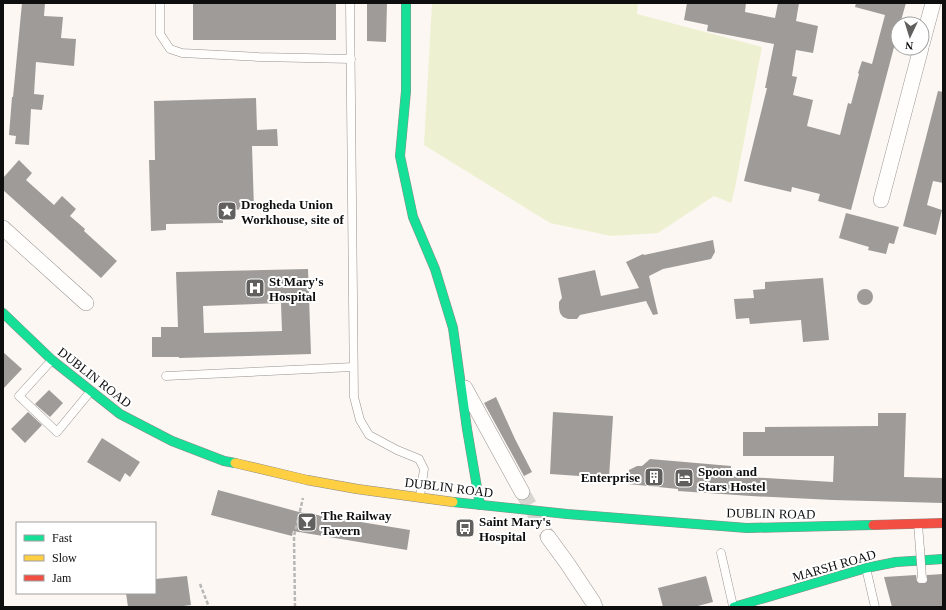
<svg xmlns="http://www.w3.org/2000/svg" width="946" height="610" font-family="Georgia,serif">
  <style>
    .green { fill: #eef1d1 }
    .building { fill: #9f9b98; fill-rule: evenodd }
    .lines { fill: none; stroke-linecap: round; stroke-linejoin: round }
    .street-tunnel { stroke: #d8d4d0; stroke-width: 15; stroke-dasharray: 15 8; stroke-linecap: butt }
    .lane-casing { stroke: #959391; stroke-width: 9 }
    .street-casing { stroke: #959391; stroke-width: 16 }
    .fast-casing { stroke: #8c8a87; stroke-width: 10 }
    .slow-casing { stroke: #8c8a87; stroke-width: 10 }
    .jam-casing { stroke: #8c8a87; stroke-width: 10 }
    .path { stroke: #b8b7b6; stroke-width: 2.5; stroke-dasharray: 4 2; stroke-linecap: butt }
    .lane { stroke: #fffefd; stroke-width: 8 }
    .street { stroke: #fffefd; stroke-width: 15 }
    .fast { stroke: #16e098; stroke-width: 9 }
    .slow { stroke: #ffcf43; stroke-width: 9 }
    .jam { stroke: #f24e42; stroke-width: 9 }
    .lane-bridge-casing { stroke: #959391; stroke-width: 9; stroke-linecap: butt }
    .lane-bridge { stroke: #fffefd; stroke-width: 8 }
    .labels { text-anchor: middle; stroke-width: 4; stroke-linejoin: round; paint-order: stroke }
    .poi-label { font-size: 13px; font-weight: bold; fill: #0e0e0e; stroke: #fff; text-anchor: start }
    .street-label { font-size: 13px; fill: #0e0e0e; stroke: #fff }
  </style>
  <rect width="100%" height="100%" fill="#fcf7f2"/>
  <polygon class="green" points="432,3 638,3 637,14 762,47 735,188 731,203 714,196 658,233 611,236 550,223 424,145"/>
  <g class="building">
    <polygon points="22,3 45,3 44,16 63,17 61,38 76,39 74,66 36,62 34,94 44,95 42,110 31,109 29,145 15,144 16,136 9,135 12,97 13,97"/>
    <polygon points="203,3 336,3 336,40 193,40 193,4"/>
    <polygon points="367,3 387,3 386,42 367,41"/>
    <polygon points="687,3 746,3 745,12 775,18 778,3 799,3 796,21 818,26 813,53 796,50 792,76 797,77 793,95 813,100 807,126 840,135 848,103 851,104 859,74 858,73 862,61 872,64 885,15 855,7 856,3 906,3 900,24 898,24 898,32 851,210 818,201 820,194 792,187 791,192 744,181 767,88 765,88 774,44 707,31 708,25 684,20"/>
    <polygon points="938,91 943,92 943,183 933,181 927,205 942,210 936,235 903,226"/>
    <polygon points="256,98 257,130 277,129 278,146 252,146 254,209 223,210 223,223 166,224 166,230 151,231 149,160 155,160 154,101"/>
    <polygon points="19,160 32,173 26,180 54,205 62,196 76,209 70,216 85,229 84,231 117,261 101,278 3,190 3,178"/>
    <polygon points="846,213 899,227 894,244 889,243 886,254 868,250 869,247 839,238"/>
    <polygon points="713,240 715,252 711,259 663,269 649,276 658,314 653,315 646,301 580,315 577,319 568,319 563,317 560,313 559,308 559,302 562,298 558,278 595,270 601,296 639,288 626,262 643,254 644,255"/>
    <path d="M308,269L311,354L179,358V357H152V337H161V327H178L176,272ZM281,303L282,331L204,333L203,306Z"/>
    <polygon points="823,278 829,340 803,342 801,320 750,324 749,318 736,319 734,299 754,298 753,290 765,289 765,282"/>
    <circle cx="865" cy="297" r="8"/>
    <polygon points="3,352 22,369 3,389"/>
    <polygon points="49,390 63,403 50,417 35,404"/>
    <polygon points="496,397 515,439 532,472 524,476 484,403"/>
    <polygon points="28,412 42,425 25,443 11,429"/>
    <polygon points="553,412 613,416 609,478 550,474"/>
    <polygon points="878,413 906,413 904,477 943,478 943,503 833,500 751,496 678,491 678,489 628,484 629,470 637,466 642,466 650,459 731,466 731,476 833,482 834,456 743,456 743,432 765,432 765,427 878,426"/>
    <polygon points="102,438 140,462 130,477 125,473 120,482 87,462"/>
    <polygon points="218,490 299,512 410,530 407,550 293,531 292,536 211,515"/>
    <polygon points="943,574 943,607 892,607 884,577 916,575 917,581 919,583 925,583 927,581 927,575"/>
    <polygon points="187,576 191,605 176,607 128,607 126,593 155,593 155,579"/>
    <polygon points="706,576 713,602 694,607 663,607 658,588"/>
  </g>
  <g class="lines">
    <polyline class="street-tunnel" points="522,492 548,537"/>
    <defs>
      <g id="lane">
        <polyline points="160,3 160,34 170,49 182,53 259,57 351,59"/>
        <polyline points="350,3 354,397 360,420 369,435 397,450 419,459 424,469 420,496"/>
        <polyline points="51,361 19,396 57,432 90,392"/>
        <polyline points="166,376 353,367"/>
        <polyline points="918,524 920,549"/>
        <polyline points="721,553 733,606"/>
        <polyline points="866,568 875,607"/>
      </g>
      <g id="street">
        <polyline points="922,44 933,3"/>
        <polyline points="881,200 921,48"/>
        <polyline points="3,228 86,303"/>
        <polyline points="465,388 522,492"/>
        <polyline points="548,537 567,563 593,602 595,607"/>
      </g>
      <g id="fast">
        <polyline points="406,3 406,91 400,156 413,217 435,269 453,328 467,429 480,505"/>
        <polyline points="3,313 52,360 120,414 172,441 224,461 235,463"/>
        <polyline points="453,502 567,514 747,528 873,525"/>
        <polyline points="734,607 866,568 896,562 943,559"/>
      </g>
      <polyline id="slow" points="235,463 307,480 357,489 453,502"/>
      <polyline id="jam" points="873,525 943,523"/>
    </defs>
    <use href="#lane" class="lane-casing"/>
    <use href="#street" class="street-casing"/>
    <use href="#fast" class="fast-casing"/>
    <use href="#slow" class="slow-casing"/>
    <use href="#jam" class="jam-casing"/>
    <g class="path">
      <polyline points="200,584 209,607"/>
      <polyline points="295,607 294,536 303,498"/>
    </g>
    <use href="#lane" class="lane"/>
    <use href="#street" class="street"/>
    <use href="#fast" class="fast"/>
    <use href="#slow" class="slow"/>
    <use href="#jam" class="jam"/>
    <defs>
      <polyline id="lane-bridge" points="920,549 922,578"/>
    </defs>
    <use href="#lane-bridge" class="lane-bridge-casing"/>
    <use href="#lane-bridge" class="lane-bridge"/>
  </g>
  <defs>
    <symbol id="sight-square" viewBox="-11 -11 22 22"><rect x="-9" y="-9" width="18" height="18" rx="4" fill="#61605e" stroke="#fff"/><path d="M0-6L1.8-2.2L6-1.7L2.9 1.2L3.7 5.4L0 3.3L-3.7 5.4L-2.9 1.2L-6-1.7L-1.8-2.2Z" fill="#fff"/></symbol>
    <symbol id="hospital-square" viewBox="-11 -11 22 22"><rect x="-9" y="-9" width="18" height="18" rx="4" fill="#61605e" stroke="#fff"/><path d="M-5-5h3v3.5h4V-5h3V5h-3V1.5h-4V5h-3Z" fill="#fff"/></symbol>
    <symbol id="building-square" viewBox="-11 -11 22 22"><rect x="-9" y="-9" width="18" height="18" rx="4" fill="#61605e" stroke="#fff"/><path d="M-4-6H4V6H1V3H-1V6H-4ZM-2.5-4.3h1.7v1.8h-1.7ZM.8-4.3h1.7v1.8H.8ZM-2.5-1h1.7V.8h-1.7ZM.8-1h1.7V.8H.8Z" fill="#fff"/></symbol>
    <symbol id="hotel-square" viewBox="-11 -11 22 22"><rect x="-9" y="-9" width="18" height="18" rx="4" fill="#61605e" stroke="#fff"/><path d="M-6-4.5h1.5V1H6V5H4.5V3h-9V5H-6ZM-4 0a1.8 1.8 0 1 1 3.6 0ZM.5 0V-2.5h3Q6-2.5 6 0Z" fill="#fff"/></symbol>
    <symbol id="bar-square" viewBox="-11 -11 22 22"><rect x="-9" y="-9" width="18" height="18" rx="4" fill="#61605e" stroke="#fff"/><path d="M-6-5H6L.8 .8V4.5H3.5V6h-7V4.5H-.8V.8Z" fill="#fff"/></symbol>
    <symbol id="bus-square" viewBox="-11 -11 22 22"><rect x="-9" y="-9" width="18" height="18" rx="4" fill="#61605e" stroke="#fff"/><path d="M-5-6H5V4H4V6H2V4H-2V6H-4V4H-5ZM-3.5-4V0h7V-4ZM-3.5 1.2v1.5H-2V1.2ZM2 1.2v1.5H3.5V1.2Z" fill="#fff"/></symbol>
  </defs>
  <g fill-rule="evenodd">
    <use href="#sight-square" x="216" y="200" width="22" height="22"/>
    <use href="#hospital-square" x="244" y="277" width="22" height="22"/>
    <use href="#building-square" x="643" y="466" width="22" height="22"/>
    <use href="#hotel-square" x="673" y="467" width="22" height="22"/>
    <use href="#bar-square" x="296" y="511" width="22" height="22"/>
    <use href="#bus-square" x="454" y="517" width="22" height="22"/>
  </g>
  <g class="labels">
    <g class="poi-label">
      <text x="241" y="209">Drogheda Union<tspan x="241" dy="15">Workhouse, site of</tspan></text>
      <text x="269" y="286">St Mary's<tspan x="269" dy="15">Hospital</tspan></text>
      <text x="698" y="476">Spoon and<tspan x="698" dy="15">Stars Hostel</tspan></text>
      <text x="640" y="482" text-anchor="end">Enterprise</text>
      <text x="321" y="520">The Railway<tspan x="321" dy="15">Tavern</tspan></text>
      <text x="479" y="526">Saint Mary's<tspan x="479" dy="15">Hospital</tspan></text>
    </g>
    <g class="street-label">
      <text transform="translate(95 377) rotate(38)" y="5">DUBLIN ROAD</text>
      <text transform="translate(449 487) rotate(7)" y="5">DUBLIN ROAD</text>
      <text transform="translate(771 513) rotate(1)" y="5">DUBLIN ROAD</text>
      <text transform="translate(834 565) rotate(-16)" y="5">MARSH ROAD</text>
    </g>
  </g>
  <rect width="946" height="610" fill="none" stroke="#0e0e0e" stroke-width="8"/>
  <rect x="16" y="522" width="140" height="72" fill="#ffffff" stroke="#9f9f9f"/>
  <rect x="24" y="535" width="20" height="6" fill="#16e098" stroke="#9f9f9f"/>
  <text x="52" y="542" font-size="12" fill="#0e0e0e">Fast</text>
  <rect x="24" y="555" width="20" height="6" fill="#ffcf43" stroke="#9f9f9f"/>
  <text x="52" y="562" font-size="12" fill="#0e0e0e">Slow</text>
  <rect x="24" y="575" width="20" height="6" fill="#f24e42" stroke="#9f9f9f"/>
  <text x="52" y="582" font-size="12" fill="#0e0e0e">Jam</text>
  <g transform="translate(910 36) rotate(184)"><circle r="19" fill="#ffffff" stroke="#9f9f9f"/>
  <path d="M0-3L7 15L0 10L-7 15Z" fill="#61605e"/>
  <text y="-6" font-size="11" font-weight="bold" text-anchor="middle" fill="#0e0e0e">N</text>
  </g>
</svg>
